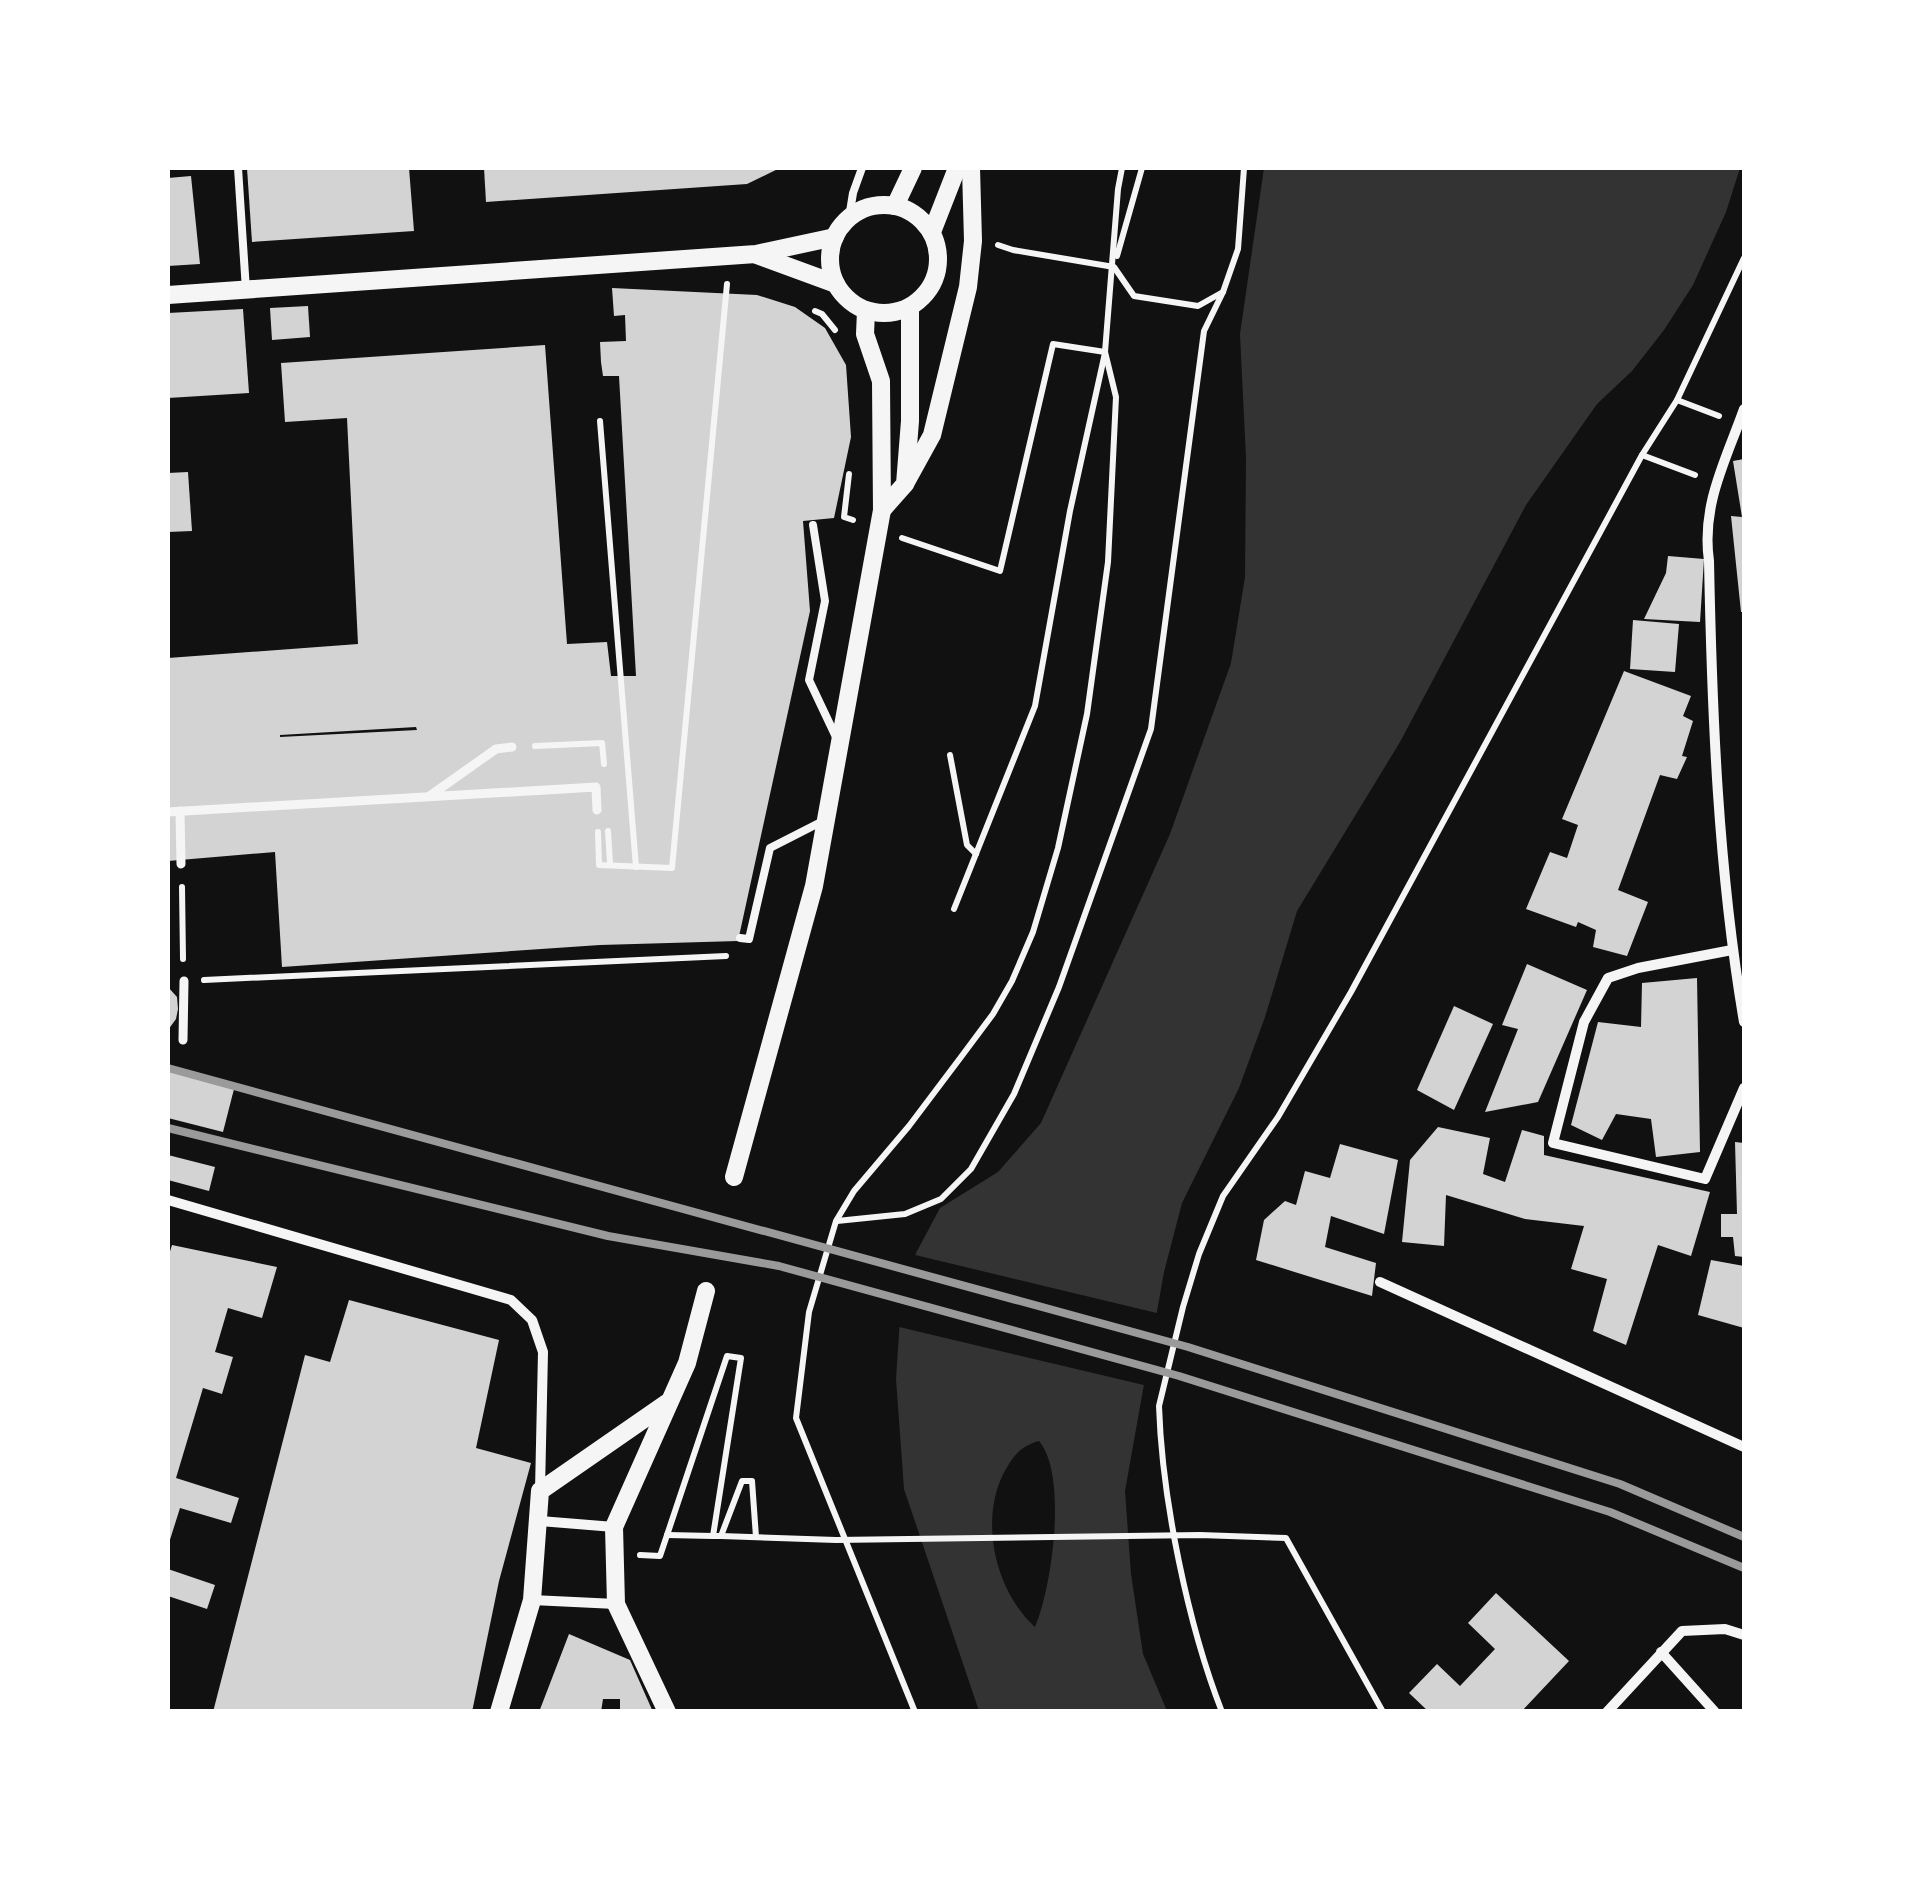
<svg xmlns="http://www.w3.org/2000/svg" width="1912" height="1879" font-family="'Exo 2',sans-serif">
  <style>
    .water { fill: #333; fill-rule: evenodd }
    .pier { fill: #111 }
    .building { fill: #d3d3d3; fill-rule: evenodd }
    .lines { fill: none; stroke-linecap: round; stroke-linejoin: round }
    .path { stroke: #f5f5f5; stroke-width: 6 }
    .service { stroke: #f5f5f5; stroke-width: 8 }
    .pedestrian { stroke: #f5f5f5; stroke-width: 9 }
    .minor { stroke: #f5f5f5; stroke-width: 10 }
    .tertiary { stroke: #f5f5f5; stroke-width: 18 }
    .rail { stroke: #9a9a9a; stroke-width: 8 }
  </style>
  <rect width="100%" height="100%" fill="#111"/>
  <path class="water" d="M1264,168H1740L1726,212L1693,285L1664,330L1632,371L1597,404L1526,505L1400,742L1297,911L1265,1017L1239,1088L1182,1203L1164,1272L1125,1491L1131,1574L1143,1654L1167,1711H979L904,1489L896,1379L900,1318L916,1253L940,1208L998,1172L1041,1123L1170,834L1231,663L1245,577L1246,458L1240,334ZM1039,1441C1068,1475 1052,1588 1035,1627C993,1589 977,1512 1009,1464C1016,1452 1025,1445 1039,1441Z"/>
  <polygon class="pier" points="911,1254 1161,1314 1148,1386 895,1326"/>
  <g class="building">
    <polygon points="247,168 409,168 414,231 252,242"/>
    <polygon points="484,168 780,168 747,184 486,202"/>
    <polygon points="191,176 200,264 168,266 168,178"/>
    <path d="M612,288L757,295L795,307L825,328L846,365L851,437L834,518L803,521L810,611L738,941L600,945L282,967L275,852L168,861V658L358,644L347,418L285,422L281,363L545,345L567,644L607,642L611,676H636L619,376H603L601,362L600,342L626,341L625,315L614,316ZM416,727L417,730L280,737V735Z"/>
    <polygon points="308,306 310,337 272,340 270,308"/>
    <polygon points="243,309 249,393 168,398 168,313"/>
    <polygon points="1744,459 1744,612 1741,612 1731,516 1742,517 1733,461"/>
    <polygon points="188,472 192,531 168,532 168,473"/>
    <polygon points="1668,556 1704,559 1700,622 1644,619 1666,573"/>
    <polygon points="1633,620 1679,624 1675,672 1630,669"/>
    <polygon points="1624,671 1691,696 1683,716 1693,721 1682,756 1687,757 1677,779 1660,775 1618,890 1648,902 1627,956 1593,947 1596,930 1578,922 1576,927 1526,909 1550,852 1567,858 1578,825 1562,819"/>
    <polygon points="1527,964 1587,990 1538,1102 1485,1112 1518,1029 1502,1025"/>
    <polygon points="1697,978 1700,1152 1656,1157 1651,1119 1616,1114 1602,1140 1571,1125 1598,1022 1641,1027 1642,983"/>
    <polygon points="168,987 177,997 178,1009 176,1019 168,1030"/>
    <polygon points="1454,1006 1493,1024 1454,1110 1417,1090"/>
    <polygon points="168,1071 234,1089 223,1132 168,1118"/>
    <polygon points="1438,1127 1490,1138 1483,1174 1505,1182 1522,1130 1544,1136 1544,1155 1710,1192 1691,1256 1658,1245 1626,1345 1593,1331 1607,1279 1571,1269 1584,1226 1525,1219 1446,1195 1444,1246 1402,1242 1410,1160"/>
    <polygon points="1735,1142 1744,1143 1744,1257 1735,1256 1733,1237 1721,1237 1721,1214 1737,1214"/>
    <polygon points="1340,1144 1398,1160 1384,1234 1331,1216 1325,1247 1376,1263 1372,1296 1256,1260 1264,1220 1285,1201 1296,1205 1305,1171 1330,1178"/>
    <polygon points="168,1155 215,1167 209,1191 168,1180"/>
    <polygon points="172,1245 277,1267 262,1318 228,1308 215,1352 233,1357 222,1394 203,1388 176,1478 239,1498 231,1523 180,1508 168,1546 168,1258"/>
    <polygon points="1711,1260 1744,1266 1744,1328 1698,1315"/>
    <polygon points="349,1300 499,1340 476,1448 531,1463 499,1581 472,1712 213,1712 305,1355 330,1362"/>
    <polygon points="168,1569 215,1585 207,1609 168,1596"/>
    <polygon points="1496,1593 1569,1661 1521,1712 1429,1712 1409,1693 1437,1664 1460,1686 1495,1649 1468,1623"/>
    <polygon points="569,1634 630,1660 653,1712 620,1712 620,1699 603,1699 601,1712 539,1712"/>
  </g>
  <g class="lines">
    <g class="path">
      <polyline points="998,245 1013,250 1114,267 1134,296 1198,306 1223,292"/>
      <polyline points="1117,256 1142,168"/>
      <polyline points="815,311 822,314 835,330"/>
      <polyline points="1677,400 1719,416"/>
      <polyline points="600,421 636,867"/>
      <polyline points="1642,455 1695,475"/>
      <polyline points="849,474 844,517 853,520"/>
      <polyline points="902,538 1000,571 1053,344 1105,352"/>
      <polyline points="535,746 602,743 604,764"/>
      <polyline points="950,755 967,845 976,854"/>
      <polyline points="608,831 610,863"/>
      <polyline points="598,832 599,865 672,868 727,284"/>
      <polyline points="182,887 183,959"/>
      <polyline points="954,909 1035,706 1070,511 1105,353"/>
      <polyline points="204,980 726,956"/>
      <polyline points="837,1221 905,1214 941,1199 971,1169 1014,1094 1059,987 1151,729 1204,331 1223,292 1238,249 1244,168"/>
      <polyline points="667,1535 713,1536"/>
      <polyline points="721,1536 836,1540 1200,1535 1286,1538 1383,1712"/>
      <polyline points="640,1555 660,1556 727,1356 741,1358 713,1536 721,1536 742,1481 752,1481 756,1537"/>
      <polyline points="915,1712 796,1418 809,1312 836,1221 854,1191 909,1126 961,1057 993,1014 1012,981 1033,932 1058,848 1087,714 1108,562 1116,397 1105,352 1118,189 1122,168"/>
      <path d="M1222,1712C1188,1625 1162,1499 1159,1406L1183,1307L1199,1254L1223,1196L1278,1117L1351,992L1642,455L1677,400L1744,258"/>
    </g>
    <g class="service">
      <polyline points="238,168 246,290"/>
      <polyline points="849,218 853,193 862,168"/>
      <polyline points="813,525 825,601 809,680 836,737"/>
      <polyline points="740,938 749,939 770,848 821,822"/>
    </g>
    <g class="pedestrian">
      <polyline points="431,795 496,749 512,747"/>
      <polyline points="180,811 181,864"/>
      <polyline points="168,812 596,787 597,810"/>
      <polyline points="183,1040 184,981"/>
    </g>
    <g class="minor">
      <path d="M1744,409C1726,460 1701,505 1709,561C1712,715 1718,869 1744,1022"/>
      <polyline points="1732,950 1638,968 1608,978 1584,1022 1553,1143 1705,1179 1744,1088"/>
      <polyline points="168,1200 511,1300 532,1320 543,1352 540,1490"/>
      <polyline points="1380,1282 1744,1447"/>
      <polyline points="540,1521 614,1527"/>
      <polyline points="532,1600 616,1604"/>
      <polyline points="1661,1652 1715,1712"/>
      <polyline points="1607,1712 1682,1631 1725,1629 1744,1635"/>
    </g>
    <g class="tertiary">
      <circle cx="884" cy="259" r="54"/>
      <polyline points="895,206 913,168"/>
      <polyline points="932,232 957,168"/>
      <polyline points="757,255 836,284"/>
      <polyline points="168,295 756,254 835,237"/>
      <polyline points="905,484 932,435 968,287 973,241 971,168"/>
      <polyline points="882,510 905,484 910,421 910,307"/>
      <polyline points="734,1177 814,886 882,510 881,381 865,334 866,311"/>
      <polyline points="499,1712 532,1600 540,1491 667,1403"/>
      <polyline points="667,1712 616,1604 614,1527 687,1363 706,1291"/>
    </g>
    <g class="rail">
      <polyline points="168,1068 1188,1347 1620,1484 1744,1537"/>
      <polyline points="168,1128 608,1236 779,1266 1179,1376 1610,1512 1744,1568"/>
    </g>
  </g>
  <rect width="1912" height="1879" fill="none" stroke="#ffffff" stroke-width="340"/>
</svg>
